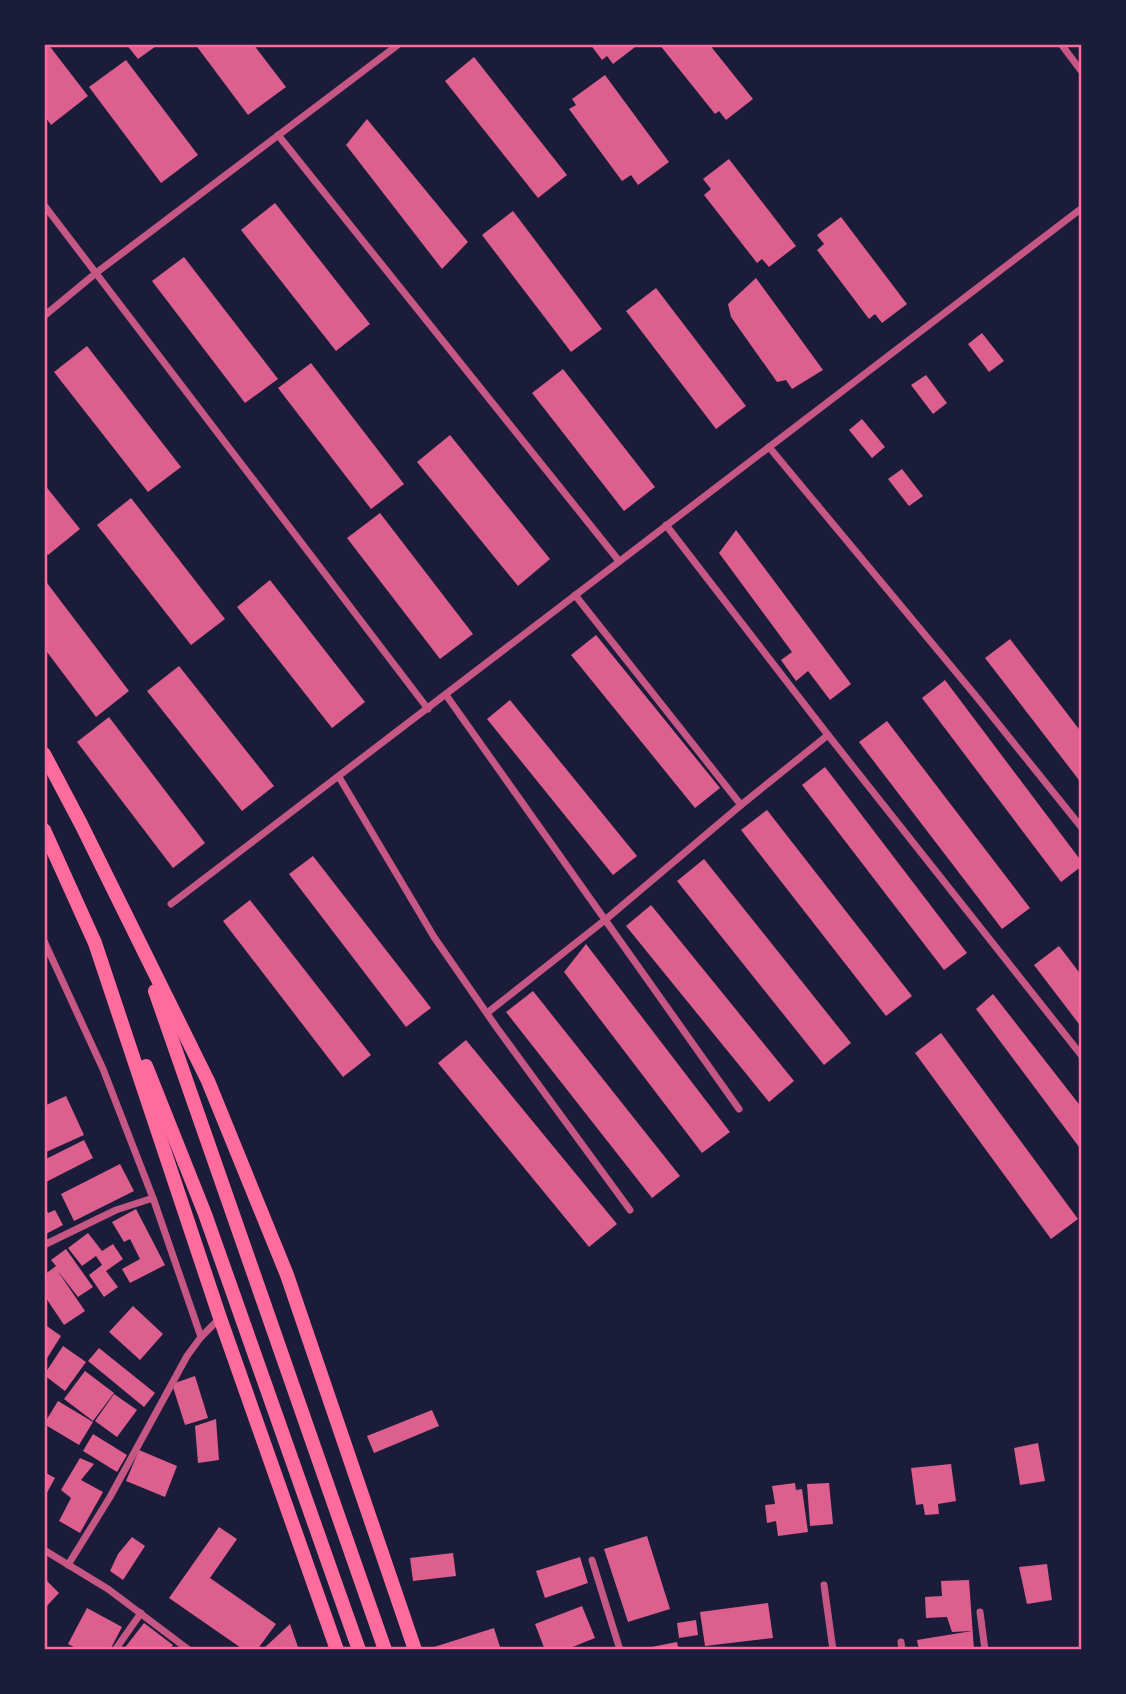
<svg xmlns="http://www.w3.org/2000/svg" width="1126" height="1694" font-family="'DejaVu Sans',sans-serif">
  <style>
    .building { fill: #dd5f8e }
    .lines { fill: none; stroke-linecap: round; stroke-linejoin: round }
    .minor { stroke: #c65784; stroke-width: 7 }
    .primary { stroke: #ff6b9d; stroke-width: 14 }
    .neatline { fill: none; stroke: #ff6b9d; stroke-width: 2.5 }
  </style>
  <rect width="100%" height="100%" fill="#1b1b3a"/>
  <g class="building">
    <polygon points="44,44 48,44 88,96 51,125 44,115"/>
    <polygon points="126,44 159,44 138,59"/>
    <polygon points="195,44 253,44 286,87 248,115"/>
    <polygon points="590,44 639,44 613,64 607,56 602,60"/>
    <polygon points="659,44 709,44 753,99 726,120 719,111 715,114"/>
    <polygon points="474,57 567,175 538,198 445,81"/>
    <polygon points="126,60 198,155 161,183 89,87"/>
    <polygon points="605,75 669,162 638,185 631,175 622,181 569,109 576,105 572,99"/>
    <polygon points="367,119 468,242 442,269 346,145"/>
    <polygon points="729,159 796,246 769,267 762,259 757,263 704,195 711,189 703,179"/>
    <polygon points="275,203 370,324 336,351 241,230"/>
    <polygon points="513,211 602,329 571,352 482,235"/>
    <polygon points="841,217 907,304 882,323 875,314 869,319 817,250 824,244 817,235"/>
    <polygon points="184,257 278,379 245,403 152,281"/>
    <polygon points="756,278 823,370 792,389 786,380 777,382 731,317 728,304"/>
    <polygon points="656,288 746,406 716,429 626,311"/>
    <polygon points="982,333 1004,361 989,372 968,344"/>
    <polygon points="87,346 181,467 148,492 54,372"/>
    <polygon points="311,363 404,484 371,509 278,388"/>
    <polygon points="563,369 655,487 624,511 532,393"/>
    <polygon points="926,375 947,403 933,414 911,385"/>
    <polygon points="862,419 885,447 872,458 849,430"/>
    <polygon points="450,435 550,559 518,586 417,462"/>
    <polygon points="902,469 923,496 909,506 888,479"/>
    <polygon points="44,484 80,529 48,555 44,550"/>
    <polygon points="131,498 225,619 191,645 97,525"/>
    <polygon points="380,513 473,634 440,659 347,538"/>
    <polygon points="736,530 851,684 830,700 808,671 796,681 781,660 792,652 719,553"/>
    <polygon points="44,579 129,691 96,717 44,648"/>
    <polygon points="270,580 365,702 332,728 237,607"/>
    <polygon points="596,635 720,788 695,808 571,655"/>
    <polygon points="1010,639 1082,733 1082,784 985,658"/>
    <polygon points="179,666 274,786 242,811 147,691"/>
    <polygon points="945,680 1082,862 1082,866 1061,882 922,698"/>
    <polygon points="510,700 637,856 613,875 487,719"/>
    <polygon points="109,717 205,843 173,868 77,742"/>
    <polygon points="887,721 1030,908 1002,929 859,742"/>
    <polygon points="825,767 967,953 944,970 802,785"/>
    <polygon points="767,810 912,996 886,1016 741,830"/>
    <polygon points="313,856 431,1008 406,1027 289,874"/>
    <polygon points="704,859 851,1043 824,1065 677,881"/>
    <polygon points="250,900 371,1055 343,1077 223,921"/>
    <polygon points="651,905 794,1081 769,1102 626,926"/>
    <polygon points="586,944 730,1132 702,1153 564,972"/>
    <polygon points="1059,946 1082,976 1082,1028 1034,965"/>
    <polygon points="533,991 680,1176 652,1198 506,1012"/>
    <polygon points="993,994 1082,1108 1082,1151 976,1009"/>
    <polygon points="941,1033 1078,1219 1051,1239 915,1053"/>
    <polygon points="466,1040 617,1224 589,1247 438,1063"/>
    <polygon points="66,1096 84,1135 44,1153 44,1106"/>
    <polygon points="84,1140 93,1158 46,1182 44,1178 44,1160"/>
    <polygon points="120,1164 134,1191 74,1221 61,1194"/>
    <polygon points="44,1206 48,1213 55,1210 63,1225 44,1235"/>
    <polygon points="136,1209 165,1265 130,1283 122,1269 140,1259 130,1239 124,1242 112,1222"/>
    <polygon points="88,1233 102,1251 113,1244 123,1259 106,1271 118,1287 104,1297 89,1275 102,1265 96,1256 82,1266 68,1248"/>
    <polygon points="66,1249 93,1287 78,1297 57,1270 85,1311 64,1325 44,1295 44,1275 56,1266 51,1260"/>
    <polygon points="133,1306 163,1334 140,1360 109,1332"/>
    <polygon points="44,1324 61,1336 44,1363"/>
    <polygon points="63,1346 86,1362 65,1391 44,1375"/>
    <polygon points="99,1348 155,1393 144,1407 88,1361"/>
    <polygon points="85,1371 114,1393 93,1421 64,1399"/>
    <polygon points="195,1376 208,1418 185,1425 172,1384"/>
    <polygon points="114,1394 137,1410 117,1437 95,1421"/>
    <polygon points="58,1401 93,1422 79,1445 44,1424"/>
    <polygon points="432,1410 439,1426 374,1453 367,1436"/>
    <polygon points="216,1419 219,1460 198,1463 195,1426"/>
    <polygon points="93,1434 127,1455 117,1472 83,1451"/>
    <polygon points="1038,1443 1045,1481 1020,1485 1014,1448"/>
    <polygon points="139,1450 177,1466 165,1497 126,1481"/>
    <polygon points="80,1458 94,1464 81,1480 103,1492 80,1533 59,1521 71,1498 61,1490"/>
    <polygon points="951,1464 956,1501 938,1504 939,1514 925,1515 923,1504 916,1505 911,1468"/>
    <polygon points="44,1472 55,1478 44,1498"/>
    <polygon points="795,1483 796,1490 802,1489 808,1532 778,1536 776,1521 767,1523 765,1505 775,1504 772,1486"/>
    <polygon points="829,1483 833,1524 810,1526 807,1484"/>
    <polygon points="219,1527 237,1539 210,1578 276,1624 257,1650 244,1650 169,1598"/>
    <polygon points="647,1536 670,1609 628,1622 604,1549"/>
    <polygon points="132,1537 145,1546 123,1580 110,1571 118,1554"/>
    <polygon points="453,1553 456,1576 413,1581 410,1558"/>
    <polygon points="580,1557 588,1583 545,1598 536,1571"/>
    <polygon points="1047,1564 1052,1600 1027,1604 1019,1567"/>
    <polygon points="44,1578 59,1593 44,1609"/>
    <polygon points="969,1580 974,1650 919,1650 917,1640 972,1631 952,1632 947,1617 926,1618 925,1597 942,1596 941,1581"/>
    <polygon points="768,1603 773,1638 705,1646 700,1612"/>
    <polygon points="582,1606 595,1638 565,1650 545,1650 535,1624"/>
    <polygon points="87,1608 122,1627 110,1650 80,1650 68,1644"/>
    <polygon points="696,1620 698,1635 679,1638 677,1623"/>
    <polygon points="144,1623 173,1645 169,1650 123,1650"/>
    <polygon points="290,1624 299,1650 262,1650"/>
    <polygon points="494,1628 501,1650 435,1650 434,1647"/>
    <polygon points="677,1642 679,1650 641,1650 641,1649"/>
  </g>
  <g class="lines">
    <g class="minor">
      <polyline points="1061,44 1082,72"/>
      <polyline points="278,135 619,561"/>
      <polyline points="44,205 428,709"/>
      <polyline points="44,316 96,273 399,44"/>
      <polyline points="769,447 975,695 1082,828"/>
      <polyline points="666,525 828,735 1082,1056"/>
      <polyline points="575,595 741,805 828,735"/>
      <polyline points="446,695 739,1109"/>
      <polyline points="339,777 434,937 497,1028 630,1210"/>
      <polyline points="171,904 1082,208"/>
      <polyline points="44,941 103,1069 153,1198 201,1337"/>
      <polyline points="487,1013 605,920 741,805"/>
      <polyline points="44,1245 116,1210 153,1198"/>
      <polyline points="44,1550 108,1589 189,1650"/>
      <polyline points="592,1560 620,1650"/>
      <polyline points="68,1565 110,1497 187,1356 201,1337 219,1319"/>
      <polyline points="824,1585 833,1650"/>
      <polyline points="980,1612 985,1650"/>
      <polyline points="901,1642 902,1650"/>
      <polyline points="115,1650 141,1613"/>
    </g>
    <g class="primary">
      <polyline points="44,754 81,824 208,1081 287,1275 415,1650"/>
      <polyline points="44,830 95,943 220,1318 337,1650"/>
      <polyline points="155,991 385,1650"/>
      <polyline points="146,1066 205,1214 359,1650"/>
    </g>
  </g>
  <rect width="1126" height="1694" fill="none" stroke="#1b1b3a" stroke-width="91"/>
  <rect x="46" y="46" width="1034" height="1602" class="neatline"/>
</svg>
